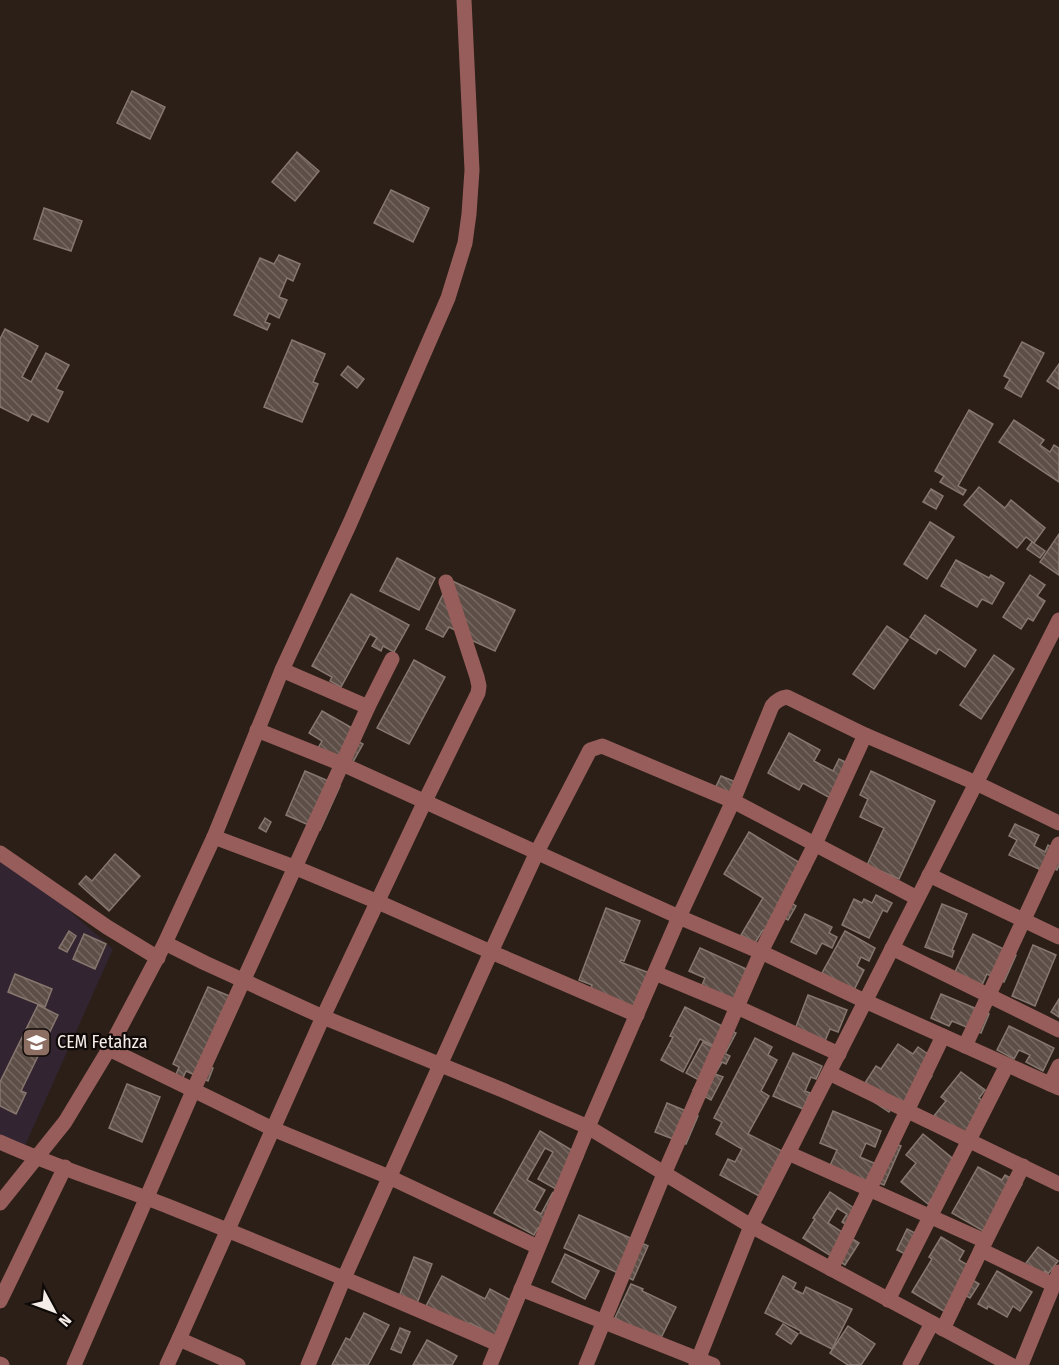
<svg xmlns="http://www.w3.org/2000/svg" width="1059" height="1365" font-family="'Fira Sans Condensed',sans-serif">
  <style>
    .education { fill: #322430 }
    .building { fill: url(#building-back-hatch); stroke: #87776f; stroke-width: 1.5 }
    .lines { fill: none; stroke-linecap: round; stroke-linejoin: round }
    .minor { stroke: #975d5a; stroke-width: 15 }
    .labels { text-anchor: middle; stroke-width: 4.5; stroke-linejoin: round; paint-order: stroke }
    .poi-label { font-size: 18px; fill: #f5ece7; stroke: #0f0a07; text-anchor: start }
  </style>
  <defs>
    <pattern id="building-back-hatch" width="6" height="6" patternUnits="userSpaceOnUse" patternTransform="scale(1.5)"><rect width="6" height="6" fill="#5d4f47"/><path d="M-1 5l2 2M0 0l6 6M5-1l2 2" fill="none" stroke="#756862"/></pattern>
  </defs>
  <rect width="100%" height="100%" fill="#2b1f18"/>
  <polygon class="education" points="0,861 48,892 113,949 24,1148 0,1135"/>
  <g class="building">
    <polygon points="132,91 165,107 150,139 117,123"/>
    <polygon points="297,152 319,171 295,201 272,182"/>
    <polygon points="391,190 429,208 413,242 374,223"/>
    <polygon points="44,208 82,221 71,251 34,239"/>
    <polygon points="279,255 300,264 293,281 287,278 279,297 287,300 279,318 269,313 265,322 270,324 267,330 234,315 260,258 274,264"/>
    <polygon points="5,329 38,346 22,377 31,382 46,353 69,365 56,389 63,392 48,422 32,414 28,421 0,407 0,339"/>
    <polygon points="292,340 325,354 313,382 318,384 302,422 264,407"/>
    <polygon points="1022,342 1044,353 1021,397 1005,388 1010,379 1004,376"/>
    <polygon points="1059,364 1059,389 1047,381"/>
    <polygon points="348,366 364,379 357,388 341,375"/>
    <polygon points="969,410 993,424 958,486 966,490 963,495 940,482 944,476 935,471"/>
    <polygon points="1014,420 1044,440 1040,445 1050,452 1054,445 1059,448 1059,482 999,442"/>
    <polygon points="979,487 1005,508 1011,500 1045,528 1034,543 1026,537 1017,548 964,505"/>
    <polygon points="931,489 943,496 936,509 923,502"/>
    <polygon points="930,522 954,537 927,579 904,564"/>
    <polygon points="1059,534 1059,575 1040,562"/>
    <polygon points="1032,542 1045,551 1040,558 1027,549"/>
    <polygon points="397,558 435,578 419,610 380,591"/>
    <polygon points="956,560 989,578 991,575 1004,583 992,604 982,599 977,607 941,586"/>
    <polygon points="1030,575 1045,585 1037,596 1045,601 1033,621 1028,618 1021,629 1003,617"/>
    <polygon points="450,580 515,610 495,651 462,636 463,634 449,627 443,637 426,629"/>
    <polygon points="351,594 409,625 394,652 383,646 381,651 372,646 377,638 370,634 341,687 330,681 332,677 312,666"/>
    <polygon points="925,615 976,650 965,667 939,649 936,654 910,637"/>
    <polygon points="887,626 908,640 874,689 853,674"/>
    <polygon points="994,655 1014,669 981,719 960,705"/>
    <polygon points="414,660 445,677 409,744 377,728"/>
    <polygon points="322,711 354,729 350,737 363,744 349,769 318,748 322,741 309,733"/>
    <polygon points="789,733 820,750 814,761 833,771 839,759 850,764 832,799 803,783 799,790 768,773"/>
    <polygon points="305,771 340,786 320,830 286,815"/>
    <polygon points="871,771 935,801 899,879 867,865 884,828 860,817 868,799 860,795"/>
    <polygon points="721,776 738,783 729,803 712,795"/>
    <polygon points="265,818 271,822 266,832 259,828"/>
    <polygon points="1015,824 1039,835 1034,846 1045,852 1048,845 1059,851 1059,865 1057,870 1044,864 1041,870 1009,855 1017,840 1009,836"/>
    <polygon points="749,832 810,869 790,902 796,906 788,920 783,917 771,936 763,930 755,943 741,935 763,898 724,874"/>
    <polygon points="115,854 140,876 109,911 79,884 86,876 92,881"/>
    <polygon points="876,895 892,903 887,912 883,910 869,938 842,925 854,899 862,903 864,899 872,903"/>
    <polygon points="942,904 967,914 952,950 954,951 952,957 925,947"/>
    <polygon points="606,908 640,921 624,961 621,960 620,962 655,975 641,1017 591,988 592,985 579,980"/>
    <polygon points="805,914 832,927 829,933 837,937 832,948 822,943 816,954 791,942"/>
    <polygon points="69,931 76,936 67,952 59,948"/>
    <polygon points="845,931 875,948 869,961 861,957 857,966 864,970 854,990 822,973"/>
    <polygon points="84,934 106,944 95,969 73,959"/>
    <polygon points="973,934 1016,955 1004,982 987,974 982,985 955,972"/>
    <polygon points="1033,945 1056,955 1035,1006 1012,996"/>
    <polygon points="700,948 751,971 734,1008 699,992 705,978 689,971"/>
    <polygon points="15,974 52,989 45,1007 8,992"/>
    <polygon points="208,987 241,1001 211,1067 213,1068 208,1081 186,1071 182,1080 175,1077 179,1067 173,1064"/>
    <polygon points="941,994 989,1014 981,1033 952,1021 949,1026 931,1018"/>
    <polygon points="808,995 847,1010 838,1032 830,1029 824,1043 794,1032"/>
    <polygon points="1059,999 1059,1017 1051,1012"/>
    <polygon points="38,1005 58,1015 21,1091 26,1093 16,1114 0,1106 0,1082"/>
    <polygon points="685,1007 736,1033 726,1052 700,1039 683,1072 661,1060 673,1037 670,1036"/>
    <polygon points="1009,1026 1054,1048 1043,1071 1026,1062 1030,1055 1019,1050 1014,1059 997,1050"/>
    <polygon points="755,1038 772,1047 768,1055 777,1060 761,1091 769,1096 748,1134 782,1151 759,1196 720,1175 728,1159 735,1162 742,1149 716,1134 722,1122 714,1118"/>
    <polygon points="703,1042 730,1056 726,1064 722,1062 715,1074 723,1077 711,1100 693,1090 699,1080 686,1073"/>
    <polygon points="898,1044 913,1054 918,1047 936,1060 928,1073 932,1076 908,1112 895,1103 889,1112 859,1092 876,1066 881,1069"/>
    <polygon points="793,1053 822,1066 816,1079 811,1077 805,1091 810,1093 803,1109 773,1096"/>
    <polygon points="961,1072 985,1090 979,1098 991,1107 965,1141 933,1117 946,1101 941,1097"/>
    <polygon points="127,1084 160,1097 142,1142 109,1128"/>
    <polygon points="667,1103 698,1116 686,1144 655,1132"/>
    <polygon points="833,1111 881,1131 875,1147 866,1143 860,1157 876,1164 886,1140 901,1146 884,1185 874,1181 871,1188 828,1170 837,1150 820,1143"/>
    <polygon points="540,1131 583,1157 563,1193 538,1179 553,1152 545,1148 527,1180 545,1190 534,1210 541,1214 553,1192 544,1231 538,1228 534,1235 494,1213"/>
    <polygon points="923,1134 957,1162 946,1181 928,1204 901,1182 916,1163 906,1155"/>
    <polygon points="978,1167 1002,1180 1005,1175 1022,1184 992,1236 952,1213"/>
    <polygon points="830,1192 857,1210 852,1229 842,1222 847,1214 837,1208 828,1223 859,1243 845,1265 803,1238 815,1219 813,1218"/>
    <polygon points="579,1215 648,1246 633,1280 564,1248"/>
    <polygon points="907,1229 917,1234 907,1255 897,1250"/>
    <polygon points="941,1237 964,1251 959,1260 976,1270 971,1279 979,1284 970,1298 960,1292 947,1313 912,1292 932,1259 929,1257"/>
    <polygon points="1038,1247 1058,1261 1048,1274 1045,1271 1039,1279 1023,1267"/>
    <polygon points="565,1254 599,1271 585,1299 552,1282"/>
    <polygon points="414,1257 432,1264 416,1306 398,1299"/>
    <polygon points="997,1271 1032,1292 1020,1311 1013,1306 1007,1317 988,1306 987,1309 978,1304"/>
    <polygon points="442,1276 485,1299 490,1289 516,1303 497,1337 470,1323 466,1329 426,1306"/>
    <polygon points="783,1276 796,1283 793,1289 803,1294 806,1287 852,1309 832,1349 800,1333 801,1331 765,1313"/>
    <polygon points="631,1284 643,1289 642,1291 676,1307 659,1342 615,1318"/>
    <polygon points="364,1313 389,1325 368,1365 332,1365 346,1338 350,1340"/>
    <polygon points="783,1324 798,1334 791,1344 776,1334"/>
    <polygon points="848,1326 875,1344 861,1365 848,1365 830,1353"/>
    <polygon points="400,1328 410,1332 401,1353 391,1349"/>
    <polygon points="427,1340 457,1356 452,1365 413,1365"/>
  </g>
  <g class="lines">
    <g class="minor">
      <polyline points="282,670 368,707"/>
      <polyline points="257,730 342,764 679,917 761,952 865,1001 1059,1088"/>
      <polyline points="214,837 294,867 378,902 491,952 637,1015"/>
      <polyline points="0,853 107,927 158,958"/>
      <polyline points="929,875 1059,937"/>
      <polyline points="165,943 205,963 323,1017 505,1091 588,1127 751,1226 1011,1365"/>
      <polyline points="892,948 1059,1030"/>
      <polyline points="655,973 737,1007 839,1054"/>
      <polyline points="965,1046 1059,844"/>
      <polyline points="109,1049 273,1129 389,1177 538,1247"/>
      <polyline points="829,1073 1059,1184"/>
      <polyline points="1050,1084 1059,1066"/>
      <path d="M0,1142C55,1167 114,1185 170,1207C280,1251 389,1297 498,1344"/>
      <polyline points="788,1153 985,1241"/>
      <polyline points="0,1203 65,1122 109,1049 165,943 214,837 282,670 350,523 448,298 465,243 469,214 472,170 464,0"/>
      <polyline points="981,1250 1054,1285"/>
      <polyline points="831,1269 943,1036"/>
      <polyline points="521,1289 713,1365"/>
      <polyline points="888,1300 1007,1065"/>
      <polyline points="0,1301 65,1167"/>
      <polyline points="943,1329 981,1250 1023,1166"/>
      <polyline points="179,1339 238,1365"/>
      <polyline points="0,1364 2,1365"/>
      <polyline points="74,1365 193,1091 368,707 392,659"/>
      <polyline points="167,1365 179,1339 323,1017 425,801 478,693 479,686 477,677 446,582"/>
      <polyline points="308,1365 344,1278 491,952 537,852 590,750 602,746 733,801 917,898"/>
      <path d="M490,1365L588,1127L679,917L733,801L772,706C776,701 780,698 787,697L865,735L976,783L1059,823"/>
      <polyline points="586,1365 664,1174 761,952 815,844 865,735"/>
      <polyline points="696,1365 751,1226 1059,620"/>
      <polyline points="910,1365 932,1323"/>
      <polyline points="1021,1365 1059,1272"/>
    </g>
  </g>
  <defs>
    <symbol id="school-square" viewBox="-11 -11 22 22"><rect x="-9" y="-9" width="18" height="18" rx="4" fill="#8d6e63" stroke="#0f0a07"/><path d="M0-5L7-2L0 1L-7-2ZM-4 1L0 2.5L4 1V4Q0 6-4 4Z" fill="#fff"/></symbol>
  </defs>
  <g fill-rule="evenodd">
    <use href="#school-square" x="20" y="1026" width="33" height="33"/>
  </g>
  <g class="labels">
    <g class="poi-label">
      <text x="57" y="1048">CEM Fetahza</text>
    </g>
  </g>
  <g transform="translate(54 1311) rotate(131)" stroke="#0f0a07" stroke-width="4.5" paint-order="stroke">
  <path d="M0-4.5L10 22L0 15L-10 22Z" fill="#f5ece7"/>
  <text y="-9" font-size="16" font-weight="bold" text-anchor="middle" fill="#f5ece7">N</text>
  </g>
</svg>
